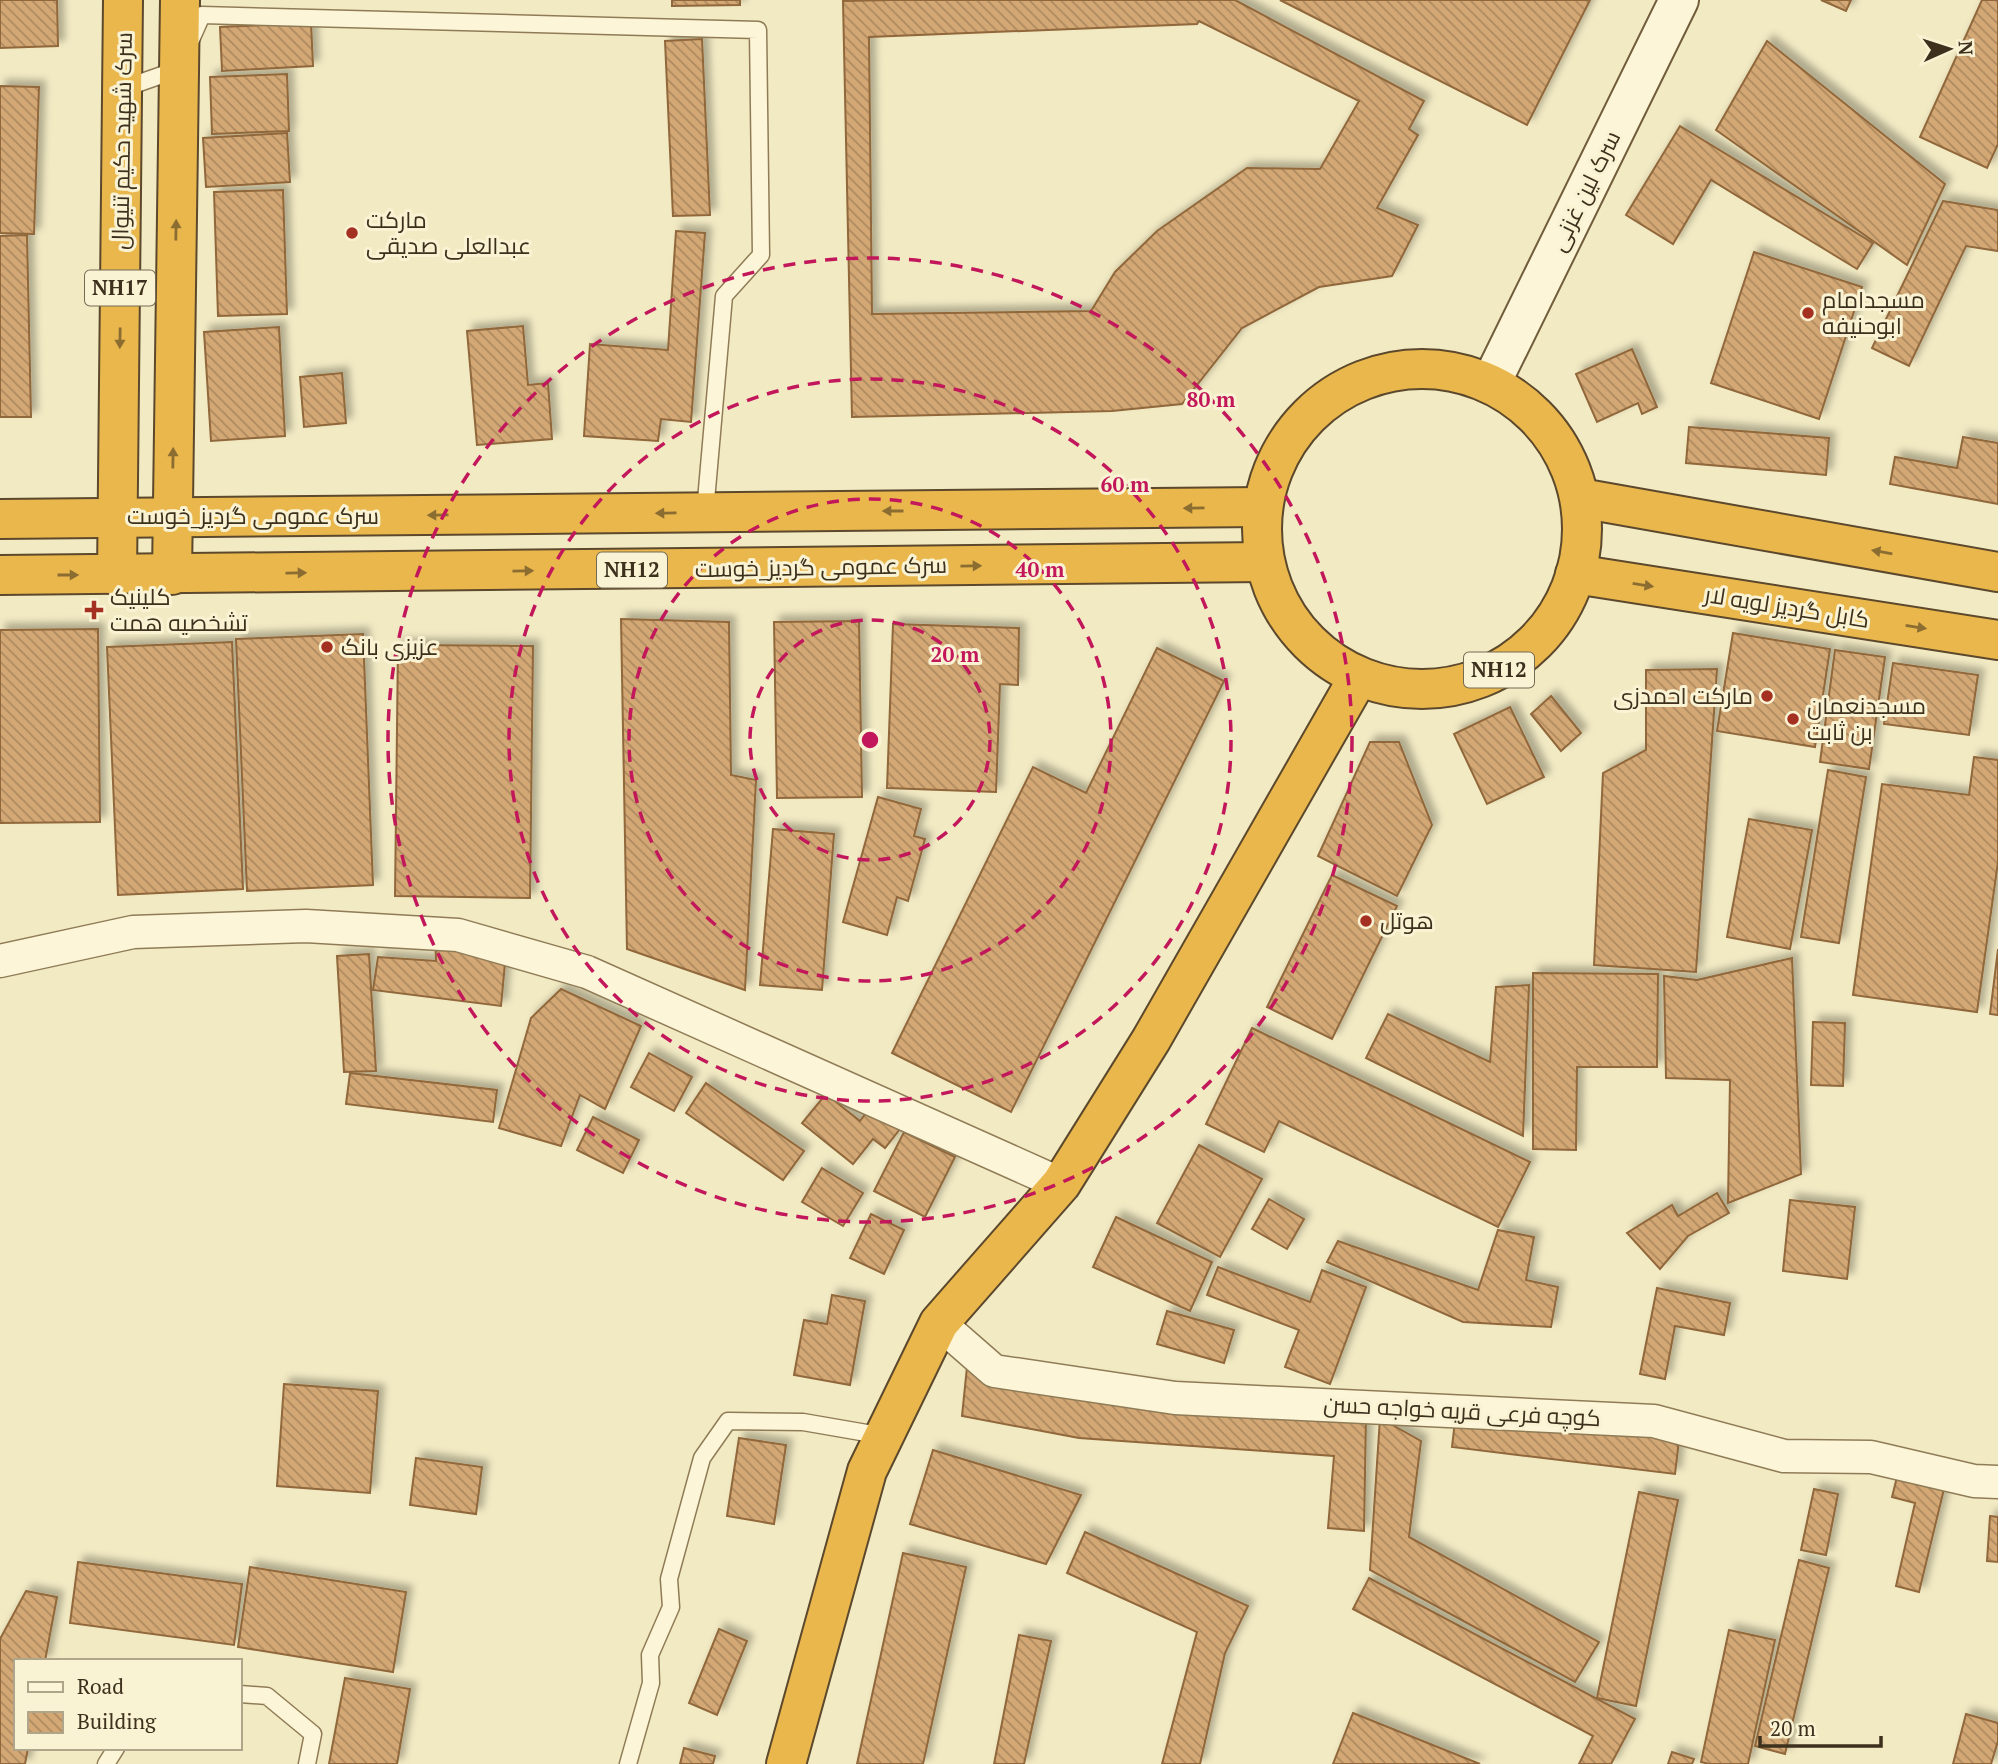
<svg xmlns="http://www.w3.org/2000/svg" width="1998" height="1764" font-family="'PT Serif',Cairo,serif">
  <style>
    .building { fill: url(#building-back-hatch); stroke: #90673b; stroke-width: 2; fill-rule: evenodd; filter: url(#shadow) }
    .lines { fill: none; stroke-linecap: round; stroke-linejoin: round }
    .lane-casing { stroke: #8f7c57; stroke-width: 19 }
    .street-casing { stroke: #8f7c57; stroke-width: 35 }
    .secondary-casing { stroke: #715c3b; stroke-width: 42 }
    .highway-casing { stroke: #5c482c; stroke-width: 42 }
    .lane { stroke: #fcf5d7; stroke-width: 16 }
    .street { stroke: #fcf5d7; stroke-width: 32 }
    .secondary { stroke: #fcf5d7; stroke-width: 38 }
    .highway { stroke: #eab74c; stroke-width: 38 }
    .oneway { fill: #8b6d32 }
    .ring { fill: none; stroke: #c2185b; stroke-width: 3.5; stroke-dasharray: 12 9 }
    .poi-dot { fill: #a43021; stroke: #f9f3d3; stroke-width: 2.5 }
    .labels { text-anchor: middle; stroke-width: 6; stroke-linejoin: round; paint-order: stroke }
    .shield { fill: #f9f3d3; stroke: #756a54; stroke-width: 2 }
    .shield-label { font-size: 21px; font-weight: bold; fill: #3d301d }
    .street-label { font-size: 23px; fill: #3d301d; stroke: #f9f3d3 }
    .poi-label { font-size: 23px; fill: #3d301d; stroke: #f9f3d3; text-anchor: start }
    .centre { fill: #c2185b; stroke: #f9f3d3; stroke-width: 3.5 }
    .ring-label { font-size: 21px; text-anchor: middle; font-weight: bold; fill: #c2185b; stroke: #f9f3d3; stroke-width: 6; stroke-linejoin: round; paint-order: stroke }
  </style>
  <defs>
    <pattern id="building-back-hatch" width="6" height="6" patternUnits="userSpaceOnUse" patternTransform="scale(1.75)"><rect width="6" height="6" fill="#d4a875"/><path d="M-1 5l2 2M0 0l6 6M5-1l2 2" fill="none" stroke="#ad895f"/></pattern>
    <filter id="shadow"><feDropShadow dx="6" dy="-6" stdDeviation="3.5" flood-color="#0004"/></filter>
  </defs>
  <rect width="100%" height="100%" fill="#f2eac3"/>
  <g class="building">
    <polygon points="0,0 57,0 58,46 0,48"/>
    <polygon points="672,0 740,0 740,5 672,6"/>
    <path d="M891,0H1235L1424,101L1409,129L1418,135L1377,208L1418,225L1392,276L1319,287L1242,328L1182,404L1112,411L852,417L843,1ZM1199,21L1359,101L1320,169L1247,168L1157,231L1115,272L1091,311L872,314L869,37L1197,24Z"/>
    <polygon points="1280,0 1590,0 1527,125"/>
    <polygon points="1821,0 1851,0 1846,11"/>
    <polygon points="1982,0 1998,0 1998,144 1987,168 1920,137"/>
    <polygon points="311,23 313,66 222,71 220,27"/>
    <polygon points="702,39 710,215 673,216 665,41"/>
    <polygon points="1767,41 1945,184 1907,265 1716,130"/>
    <polygon points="287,74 289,131 212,134 210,77"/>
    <polygon points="0,86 39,87 34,234 0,233"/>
    <polygon points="1680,126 1873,243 1857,269 1711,180 1673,244 1626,215"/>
    <polygon points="287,133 290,182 206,187 203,138"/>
    <polygon points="283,190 287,314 218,316 214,192"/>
    <polygon points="1943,201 1998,210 1998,251 1966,246 1909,366 1872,348"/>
    <polygon points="676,231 705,233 691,422 661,419 658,441 584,436 590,344 668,350"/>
    <polygon points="27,235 31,417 0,417 0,236"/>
    <polygon points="1754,252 1862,287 1819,419 1711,383"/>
    <polygon points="523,326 528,385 548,383 552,439 477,445 467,331"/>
    <polygon points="279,327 285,436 211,441 204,332"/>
    <polygon points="1632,349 1657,407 1642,414 1638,403 1597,422 1576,374"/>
    <polygon points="342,373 346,423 304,427 300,377"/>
    <polygon points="1689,427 1829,438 1826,475 1686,463"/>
    <polygon points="1963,437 1998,443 1998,504 1890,484 1895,457 1957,468"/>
    <polygon points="621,619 729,622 731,775 756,780 745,990 627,949"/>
    <polygon points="859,621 862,797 777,798 774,622"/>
    <polygon points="893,624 1019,628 1018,685 1000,684 996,792 887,788"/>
    <polygon points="98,629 100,822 0,823 0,630"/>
    <polygon points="1733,633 1830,649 1815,747 1717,731"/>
    <polygon points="363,634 373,885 247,891 236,639"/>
    <polygon points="232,642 243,889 118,895 107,647"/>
    <polygon points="398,645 533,646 530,898 395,896"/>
    <polygon points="1157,648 1224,681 1011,1112 892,1053 1033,767 1086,793"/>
    <polygon points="1835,650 1885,657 1869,769 1820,762"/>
    <polygon points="1893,663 1978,675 1969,735 1884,724"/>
    <polygon points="1717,669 1696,972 1594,965 1603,773 1646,750 1646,670"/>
    <polygon points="1551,696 1581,733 1561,751 1531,714"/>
    <polygon points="1510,707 1544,777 1487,804 1454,734"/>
    <polygon points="1370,742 1399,742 1432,825 1397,896 1318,856"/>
    <polygon points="1974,757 1998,760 1998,862 1977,1012 1853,995 1882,784 1969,795"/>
    <polygon points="1828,770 1866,777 1839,943 1801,937"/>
    <polygon points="878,797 921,809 914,836 925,839 908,901 897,897 887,935 843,922"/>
    <polygon points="1749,819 1812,830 1790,949 1727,937"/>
    <polygon points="773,829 834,834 822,990 760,985"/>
    <polygon points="1332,875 1397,906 1332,1039 1267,1007"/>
    <polygon points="435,936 505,963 501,1006 373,990 378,957 436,961"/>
    <polygon points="1998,949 1998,1015 1990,1014"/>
    <polygon points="369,954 376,1071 344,1072 337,956"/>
    <polygon points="1792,958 1801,1174 1728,1203 1730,1080 1666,1078 1664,976 1697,980"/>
    <polygon points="1533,973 1658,974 1657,1067 1577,1067 1576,1150 1533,1149"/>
    <polygon points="1529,985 1523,1136 1366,1058 1388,1014 1490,1062 1496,987"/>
    <polygon points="561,989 641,1026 605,1109 580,1095 561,1146 499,1128 531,1018"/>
    <polygon points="1813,1022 1845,1023 1843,1086 1811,1085"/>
    <polygon points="1252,1028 1530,1162 1498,1227 1279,1121 1264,1152 1206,1124"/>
    <polygon points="649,1053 692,1077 674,1111 631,1087"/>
    <polygon points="350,1073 497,1090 493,1122 346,1104"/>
    <polygon points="706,1083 804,1151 783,1180 686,1113"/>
    <polygon points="826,1094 860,1121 871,1106 900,1129 885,1148 873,1139 853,1164 802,1123"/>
    <polygon points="593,1117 639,1140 623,1173 577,1150"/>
    <polygon points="904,1132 955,1157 925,1217 874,1191"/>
    <polygon points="1199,1145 1262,1179 1220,1257 1157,1223"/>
    <polygon points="822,1168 863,1193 843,1226 802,1202"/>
    <polygon points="1717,1193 1729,1213 1688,1236 1660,1269 1627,1233 1672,1205 1678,1216"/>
    <polygon points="1269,1199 1304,1219 1287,1249 1252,1229"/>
    <polygon points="1790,1200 1855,1207 1847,1279 1783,1271"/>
    <polygon points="871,1214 904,1230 884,1274 850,1258"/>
    <polygon points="1116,1217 1212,1262 1190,1311 1093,1267"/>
    <polygon points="1498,1230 1534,1237 1526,1280 1558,1287 1551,1327 1463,1322 1327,1262 1338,1241 1478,1290"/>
    <polygon points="1218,1267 1310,1302 1322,1270 1366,1287 1330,1384 1285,1367 1299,1330 1207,1295"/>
    <polygon points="1657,1288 1730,1303 1724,1335 1675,1326 1665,1379 1640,1374"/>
    <polygon points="832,1295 865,1301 850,1385 794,1375 804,1320 827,1324"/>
    <polygon points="1167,1311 1234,1330 1224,1363 1157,1344"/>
    <polygon points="967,1367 1366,1415 1364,1531 1328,1528 1334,1456 1079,1438 962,1416"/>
    <polygon points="284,1384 378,1391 370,1493 277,1486"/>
    <polygon points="1456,1413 1679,1440 1675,1474 1452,1447"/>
    <polygon points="1380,1418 1421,1441 1409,1537 1599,1642 1575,1682 1370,1570"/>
    <polygon points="739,1438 786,1445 774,1524 727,1516"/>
    <polygon points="933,1450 1081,1495 1046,1564 910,1524"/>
    <polygon points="416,1458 482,1467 476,1514 410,1505"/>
    <polygon points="1897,1477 1944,1489 1919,1592 1896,1586 1915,1503 1892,1497"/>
    <polygon points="1814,1489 1838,1494 1826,1555 1801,1550"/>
    <polygon points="1639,1492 1678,1500 1636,1706 1597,1698"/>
    <polygon points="1990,1516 1998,1517 1998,1562 1987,1561"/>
    <polygon points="1085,1532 1248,1606 1225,1653 1200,1764 1162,1764 1197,1632 1067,1573"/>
    <polygon points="903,1553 966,1567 923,1764 857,1764"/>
    <polygon points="1799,1560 1829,1568 1785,1754 1755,1746"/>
    <polygon points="78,1562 242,1584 234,1645 70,1623"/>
    <polygon points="250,1567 406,1592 393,1672 238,1647"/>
    <polygon points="1369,1578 1635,1719 1611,1764 1579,1764 1593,1736 1353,1609"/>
    <polygon points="26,1591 57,1597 45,1661 16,1661 16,1748 28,1748 25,1764 0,1764 0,1639"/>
    <polygon points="719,1629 747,1641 717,1715 689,1703"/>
    <polygon points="1729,1630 1775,1640 1748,1764 1709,1764 1701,1762"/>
    <polygon points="1019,1635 1051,1641 1024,1764 994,1764"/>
    <polygon points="345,1678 410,1689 397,1764 329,1764"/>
    <polygon points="1353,1713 1480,1764 1333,1764"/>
    <polygon points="1966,1714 1998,1723 1998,1741 1991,1764 1953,1764"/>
    <polygon points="684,1748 715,1756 713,1764 680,1764"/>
    <polygon points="1672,1752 1694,1759 1692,1764 1668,1764"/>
  </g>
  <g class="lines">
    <defs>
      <g id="lane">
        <polyline points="190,42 202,15 758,30 761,255 724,296 705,512"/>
        <polyline points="122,89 179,69"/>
        <polyline points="240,1694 267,1696 313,1734 307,1764"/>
        <polyline points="106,1764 116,1748"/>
        <polyline points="628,1764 651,1683 650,1655 671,1607 669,1579 702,1458 728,1421 803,1422 884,1436"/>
      </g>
      <g id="street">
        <polyline points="0,961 133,932 306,926 458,935 587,972 1061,1184"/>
        <polyline points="939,1323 994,1371 1175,1398 1654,1421 1784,1456 1871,1457 1974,1481 1998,1482"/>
      </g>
      <polyline id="secondary" points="1491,383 1679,0"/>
      <g id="highway">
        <circle cx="1422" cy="529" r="160"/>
        <polyline points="1580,498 1998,572"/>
        <polyline points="0,519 1262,507"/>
        <polyline points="1575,574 1998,640"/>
        <polyline points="0,575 1265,562"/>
        <polyline points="172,575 180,0"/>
        <polyline points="117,576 123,0"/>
        <polyline points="786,1764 867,1471 939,1323 1061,1184 1151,1040 1358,678"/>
      </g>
    </defs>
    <use href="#lane" class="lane-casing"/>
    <use href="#street" class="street-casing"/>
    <use href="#secondary" class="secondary-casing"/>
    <use href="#highway" class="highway-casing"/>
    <use href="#lane" class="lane"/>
    <use href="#street" class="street"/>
    <use href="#secondary" class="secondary"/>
    <use href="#highway" class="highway"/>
  </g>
  <defs><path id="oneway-solid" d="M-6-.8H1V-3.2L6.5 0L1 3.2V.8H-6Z" transform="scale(1.75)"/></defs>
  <g class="oneway">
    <use href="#oneway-solid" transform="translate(176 230) rotate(-89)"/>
    <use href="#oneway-solid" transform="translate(120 338) rotate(91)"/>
    <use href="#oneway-solid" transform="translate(173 458) rotate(-89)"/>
    <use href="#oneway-solid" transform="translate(1194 508) rotate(179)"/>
    <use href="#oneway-solid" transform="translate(893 511) rotate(180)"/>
    <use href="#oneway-solid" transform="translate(666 513) rotate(179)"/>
    <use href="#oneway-solid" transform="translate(438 515) rotate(179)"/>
    <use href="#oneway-solid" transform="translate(1882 552) rotate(-170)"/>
    <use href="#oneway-solid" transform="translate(971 566) rotate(-1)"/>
    <use href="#oneway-solid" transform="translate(523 571) rotate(-1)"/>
    <use href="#oneway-solid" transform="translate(296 573) rotate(-1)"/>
    <use href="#oneway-solid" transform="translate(68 575)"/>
    <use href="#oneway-solid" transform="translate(1643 585) rotate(9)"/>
    <use href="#oneway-solid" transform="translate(1916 627) rotate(9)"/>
  </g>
  <g class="ring">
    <circle cx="870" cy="740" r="120"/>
    <circle cx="870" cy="740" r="241"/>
    <circle cx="870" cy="740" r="361"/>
    <circle cx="870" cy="740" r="482"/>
  </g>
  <g class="poi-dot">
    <circle cx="352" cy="233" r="7"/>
    <circle cx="1808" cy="313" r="7"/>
    <path d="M90.5 599.5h7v7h7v7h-7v7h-7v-7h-7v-7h7z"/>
    <circle cx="327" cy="647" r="7"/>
    <circle cx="1767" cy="696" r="7"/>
    <circle cx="1793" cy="719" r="7"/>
    <circle cx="1366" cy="921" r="7"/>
  </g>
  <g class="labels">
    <g class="shield">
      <rect x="85" y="270.5" width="70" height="35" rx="5"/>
      <rect x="597" y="552.5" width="70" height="35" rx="5"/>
      <rect x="1464" y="652.5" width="70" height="35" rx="5"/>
    </g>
    <g class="shield-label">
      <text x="120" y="295">NH17</text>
      <text x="632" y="577">NH12</text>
      <text x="1499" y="677">NH12</text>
    </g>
    <g class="street-label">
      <text transform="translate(122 141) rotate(-89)" y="8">سرک شهید حکیم تنیوال</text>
      <text transform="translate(1585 191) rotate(-64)" y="8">سرک لین غزنی</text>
      <text x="253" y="524">سرک عمومی گردیز_خوست</text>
      <text transform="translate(821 567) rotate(-1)" y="8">سرک عمومی گردیز_خوست</text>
      <text transform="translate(1787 607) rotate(9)" y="8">کابل گردیز لویه لار</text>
      <text transform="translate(1462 1411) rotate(3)" y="8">کوچه فرعی قریه خواجه حسن</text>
    </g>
    <g class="poi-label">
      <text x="366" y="228">مارکت<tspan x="366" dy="26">عبدالعلی صدیقی</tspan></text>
      <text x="1822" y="308">مسجدامام<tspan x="1822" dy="26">ابوحنیفه</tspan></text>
      <text x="110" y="605">کلینیک<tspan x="110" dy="26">تشخصیه همت</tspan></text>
      <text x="341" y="655">عزیزی بانک</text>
      <text x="1753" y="704" text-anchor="end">مارکت احمدزی</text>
      <text x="1807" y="714">مسجدنعمان<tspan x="1807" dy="26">بن ثابت</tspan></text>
      <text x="1380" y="929">هوتل</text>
    </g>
  </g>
  <circle cx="870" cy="740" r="10" class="centre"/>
  <g class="ring-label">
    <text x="1211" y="407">80 m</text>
    <text x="1125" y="492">60 m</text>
    <text x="1040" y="577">40 m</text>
    <text x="955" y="662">20 m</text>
  </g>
  <rect x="14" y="1659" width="228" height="91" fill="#f9f3d3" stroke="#aea58a" stroke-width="2"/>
  <rect x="28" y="1682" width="35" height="10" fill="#fcf5d7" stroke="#aea58a" stroke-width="2"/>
  <text x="77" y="1694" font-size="21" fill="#3d301d">Road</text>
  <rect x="28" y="1712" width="35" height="21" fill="url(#building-back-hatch)" stroke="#aea58a" stroke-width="2"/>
  <text x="77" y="1729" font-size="21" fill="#3d301d">Building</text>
  <g transform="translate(1949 49) rotate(87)" stroke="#f9f3d3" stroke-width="5" paint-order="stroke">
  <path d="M0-5L12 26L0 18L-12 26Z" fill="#3d301d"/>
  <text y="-10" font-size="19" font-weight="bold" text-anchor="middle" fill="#3d301d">N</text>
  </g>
  <path d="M1760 1736v10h121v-10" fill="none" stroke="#3d301d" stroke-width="3.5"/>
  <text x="1770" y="1736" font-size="21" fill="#3d301d" stroke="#f9f3d3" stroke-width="5" paint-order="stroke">20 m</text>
</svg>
